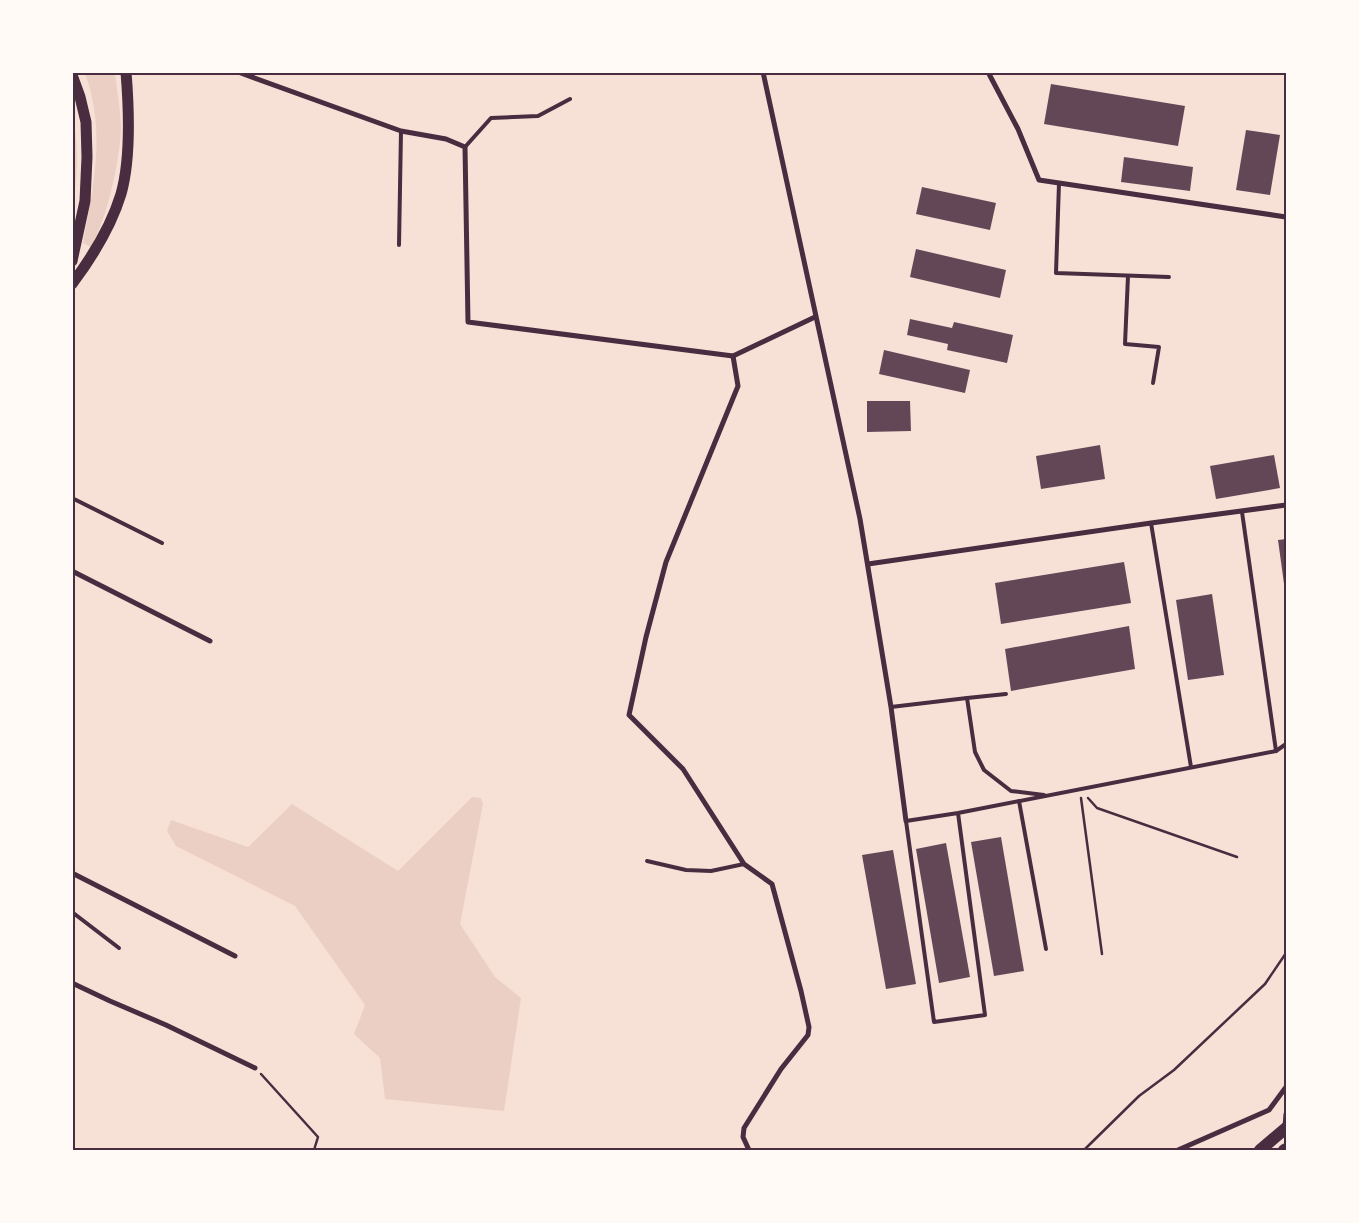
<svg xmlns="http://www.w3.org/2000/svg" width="1359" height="1223" font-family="'Space Grotesk',sans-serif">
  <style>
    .green { fill: #ebcfc5 }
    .building { fill: #644757 }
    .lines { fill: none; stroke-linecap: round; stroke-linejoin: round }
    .path { stroke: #4a2c40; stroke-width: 2.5 }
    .service { stroke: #4a2c40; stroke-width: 4 }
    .minor { stroke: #4a2c40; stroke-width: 5 }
    .primary { stroke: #4a2c40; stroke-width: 11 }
    .motorway { stroke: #4a2c40; stroke-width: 12 }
    .neatline { fill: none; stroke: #4a2c40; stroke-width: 2 }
  </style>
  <rect width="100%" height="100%" fill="#f7e1d7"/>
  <g class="green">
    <path d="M85,73H115C117,91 121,112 121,131C119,164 107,218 91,247L83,243C94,184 106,131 85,73Z"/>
    <path d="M72,111C78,139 79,171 73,199Z"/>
    <polygon points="472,797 481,798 483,804 460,924 495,977 521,998 504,1111 385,1099 380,1058 354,1034 365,1005 295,906 176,846 167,831 171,820 248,847 292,804 398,871"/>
  </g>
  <g class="building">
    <polygon points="1051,84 1185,106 1178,146 1044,124"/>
    <polygon points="1246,130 1280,135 1270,195 1236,190"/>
    <polygon points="1124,157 1193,167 1190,191 1121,182"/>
    <polygon points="922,187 996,203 990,230 916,214"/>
    <polygon points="916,249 1006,270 1000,298 910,277"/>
    <polygon points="910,319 952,328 954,322 1013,335 1007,363 947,350 948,344 907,335"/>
    <polygon points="884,350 970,370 965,393 879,374"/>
    <polygon points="867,401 910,401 911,431 867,432"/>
    <polygon points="1100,445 1105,479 1041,489 1036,456"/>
    <polygon points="1274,455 1280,488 1216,499 1210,466"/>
    <polygon points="1286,539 1286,591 1285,591 1278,540"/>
    <polygon points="1124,562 1131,603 1001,624 995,583"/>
    <polygon points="1212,594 1224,675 1188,680 1176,600"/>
    <polygon points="1129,626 1135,669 1011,691 1005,649"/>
    <polygon points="1001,837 1024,971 994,976 971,842"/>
    <polygon points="946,843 970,977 939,983 916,849"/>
    <polygon points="893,850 916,984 886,989 862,855"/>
  </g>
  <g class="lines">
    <g class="path">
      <polyline points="1081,798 1102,954"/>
      <polyline points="1088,798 1097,808 1237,857"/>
      <polyline points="261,1074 318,1137 314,1150"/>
      <polyline points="1084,1150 1139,1096 1174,1070 1265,984 1286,953"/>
    </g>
    <g class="service">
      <polyline points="465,147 491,118 538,116 570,99"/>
      <polyline points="1059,183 1056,273 1169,277"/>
      <polyline points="399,245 401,131"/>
      <polyline points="1128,276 1125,344 1159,347 1153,383"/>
      <polyline points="72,498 162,543"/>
      <polyline points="1242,512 1276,751"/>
      <polyline points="1151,523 1191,767"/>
      <polyline points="967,698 1006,694"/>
      <polyline points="891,707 967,698 975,752 984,770 1011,791 1044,795"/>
      <polyline points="1019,801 1046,949"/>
      <polyline points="958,813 985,1015 934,1022 906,821 958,813 1276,751 1286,744"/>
      <polyline points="647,861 686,870 711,871 744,864"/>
      <polyline points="72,912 119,948"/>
    </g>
    <g class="minor">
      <polyline points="238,72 401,131 446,139 465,147 468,322 733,356 815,317"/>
      <polyline points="763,72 860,519 891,707 906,821"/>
      <polyline points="988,72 1018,129 1039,180 1286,217"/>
      <polyline points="733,356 738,386 666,562 646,637 629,715 683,769 744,864 772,884 801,991 809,1027 808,1035 781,1069 744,1128 743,1137 749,1150"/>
      <polyline points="868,564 1151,523 1286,505"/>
      <polyline points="72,571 210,641"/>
      <polyline points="72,873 235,956"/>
      <polyline points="72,983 110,1001 166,1025 255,1068"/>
      <polyline points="1285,1127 1286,1114"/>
      <polyline points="1178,1150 1269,1110 1286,1087"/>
    </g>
    <g class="primary">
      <polyline points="72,75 80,97 86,122 87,157 85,201 72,261"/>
      <path d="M72,284C93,256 111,227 121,194C131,159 129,109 126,72"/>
    </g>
    <g class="motorway">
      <polyline points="1260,1150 1286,1128"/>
      <polyline points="1284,1150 1286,1149"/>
    </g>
  </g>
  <rect width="1359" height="1223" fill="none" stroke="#fffaf5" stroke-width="148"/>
  <rect x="74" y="74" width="1211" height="1075" class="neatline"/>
</svg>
